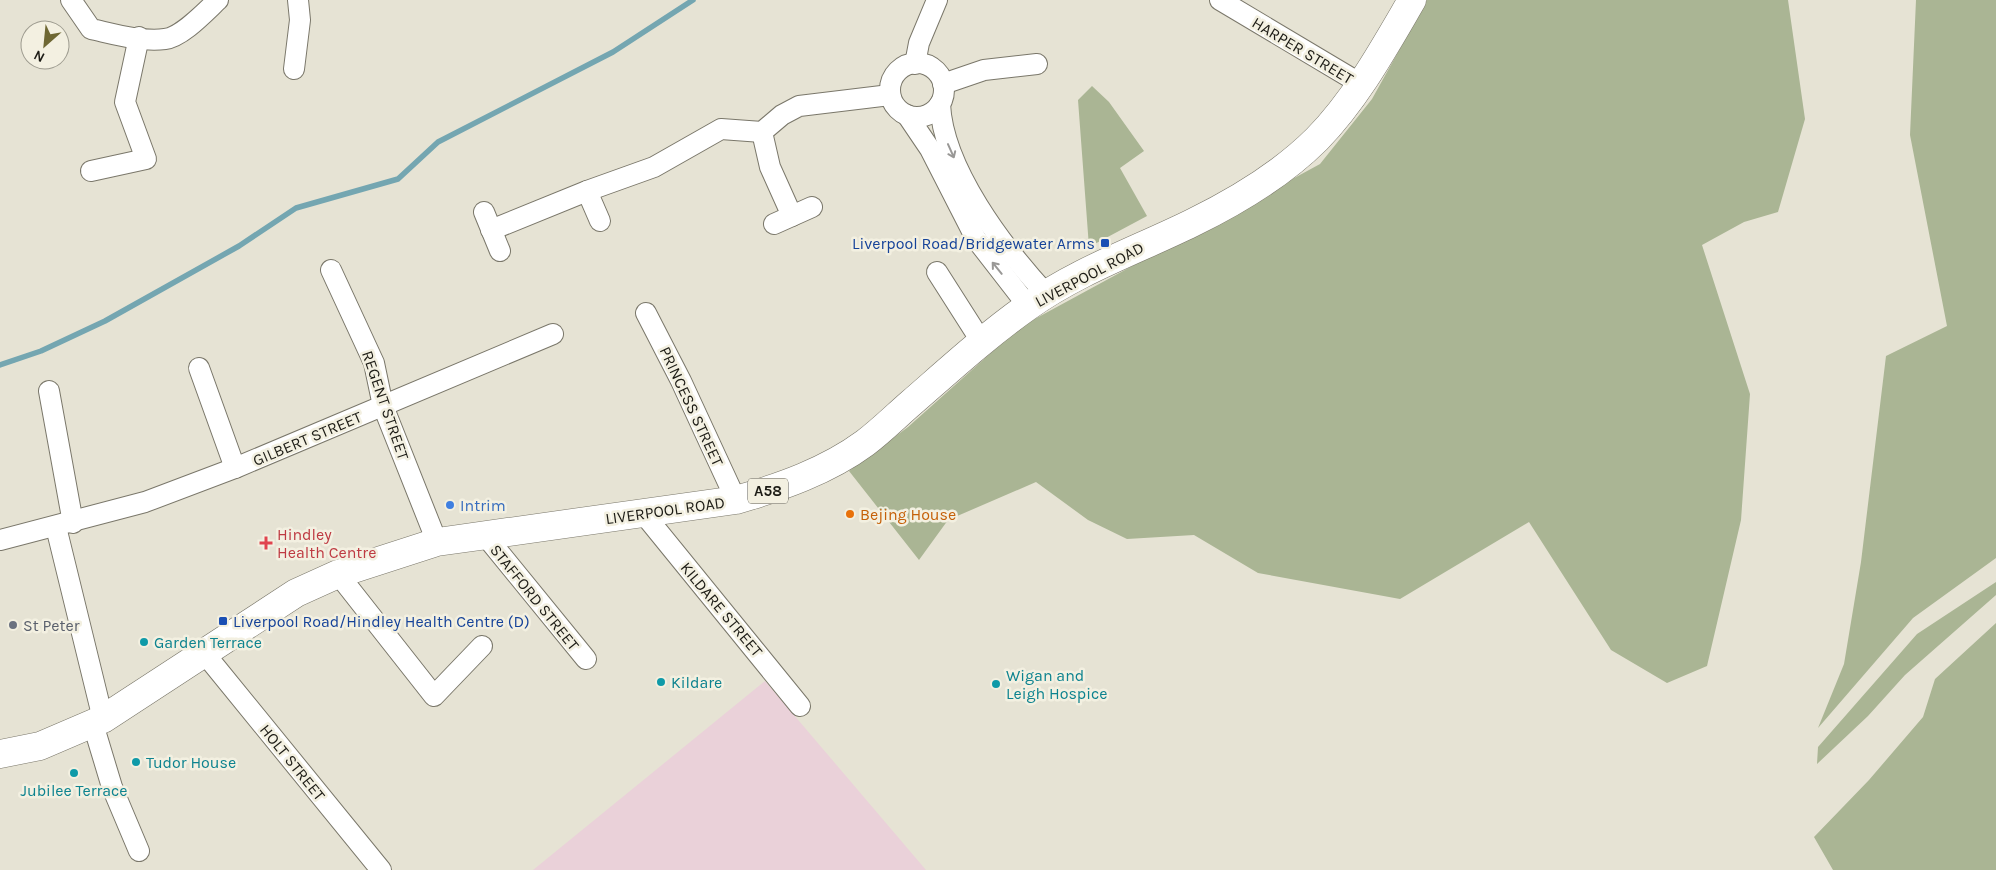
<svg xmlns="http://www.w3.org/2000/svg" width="1996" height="870" font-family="Karla,sans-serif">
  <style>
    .education { fill: #ead1d9 }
    .green { fill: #aab594 }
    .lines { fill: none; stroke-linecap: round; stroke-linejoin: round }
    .stream { stroke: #74a6b1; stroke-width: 5.5 }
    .street-casing { stroke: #7a776a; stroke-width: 22 }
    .primary-casing { stroke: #7a776a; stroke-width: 29 }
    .street { stroke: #fff; stroke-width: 20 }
    .primary { stroke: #fff; stroke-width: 28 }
    .oneway { stroke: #999896 }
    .transit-dot { fill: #1a4fb4; stroke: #f3f0e1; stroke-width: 2 }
    .shop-dot { fill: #3f7fe0; stroke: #f3f0e1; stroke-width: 2 }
    .food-dot { fill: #e8710a; stroke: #f3f0e1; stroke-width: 2 }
    .health-dot { fill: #e0444e; stroke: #f3f0e1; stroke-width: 2 }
    .worship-dot { fill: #6b7280; stroke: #f3f0e1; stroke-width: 2 }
    .culture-dot { fill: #0f9aa8; stroke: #f3f0e1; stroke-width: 2 }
    .labels { text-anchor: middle; stroke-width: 5; stroke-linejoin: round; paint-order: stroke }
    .shield { fill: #f3f0e1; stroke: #5c5b52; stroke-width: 1 }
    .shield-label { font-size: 15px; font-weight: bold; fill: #1c1b15 }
    .street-label { font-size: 16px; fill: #1c1b15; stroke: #f3f0e1 }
    .transit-label { font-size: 16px; fill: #164399; stroke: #f3f0e1; text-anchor: end }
    .shop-label { font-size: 16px; fill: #366cbe; stroke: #f3f0e1; text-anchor: start }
    .food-label { font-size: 16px; fill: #c56008; stroke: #f3f0e1; text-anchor: start }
    .health-label { font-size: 16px; fill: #be3a42; stroke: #f3f0e1; text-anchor: start }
    .worship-label { font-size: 16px; fill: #5b616d; stroke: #f3f0e1; text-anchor: start }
    .culture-label { font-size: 16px; fill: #0d838f; stroke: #f3f0e1; text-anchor: start }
  </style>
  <rect width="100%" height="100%" fill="#e6e3d4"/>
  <polygon class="education" points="765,681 926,870 533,870"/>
  <g class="green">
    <polygon points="1427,0 1788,0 1805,119 1778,212 1744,222 1702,245 1750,394 1741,520 1707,666 1667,683 1611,650 1529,522 1400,599 1258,573 1194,535 1127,539 1088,520 1036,482 948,520 919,560 849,471 908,427 1020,327 1320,164 1372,99"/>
    <polygon points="1916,0 1996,0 1996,558 1913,618 1818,728 1844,664 1861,562 1886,356 1947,326 1910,135"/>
    <polygon points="1092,86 1109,102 1144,151 1120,168 1147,216 1089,247 1078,100"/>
    <polygon points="1996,582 1996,595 1905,675 1868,716 1817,764 1818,747 1917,634"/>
    <polygon points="1996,623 1996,870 1833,870 1814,837 1869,780 1923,717 1935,679"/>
  </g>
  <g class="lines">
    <polyline class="stream" points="0,365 41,351 105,321 239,246 296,208 398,179 438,142 613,52 693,0"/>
    <defs>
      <g id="street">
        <path d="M71,0L91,29C114,34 141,42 165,39C182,37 205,12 218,0"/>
        <polyline points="1220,0 1361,84"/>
        <circle cx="917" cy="90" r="27"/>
        <polyline points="915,64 919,43 937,0"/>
        <polyline points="294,69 300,20 298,0"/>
        <polyline points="943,84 984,70 1037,64"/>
        <path d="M940,104C943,169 1003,247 1046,294"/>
        <polyline points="907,115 930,149 976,239 1028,306"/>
        <polyline points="762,132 770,167 792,216"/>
        <polyline points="91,171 146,159 125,102 139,37"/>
        <polyline points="587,191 600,221"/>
        <polyline points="484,212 500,251"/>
        <polyline points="774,224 812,207"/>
        <polyline points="491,230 587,191 654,167 721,129 762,132 782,115 799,106 890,95"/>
        <polyline points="331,270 374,363 383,406 437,542"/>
        <polyline points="937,272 981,341"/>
        <polyline points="646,313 681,381 736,500"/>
        <polyline points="199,368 235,468"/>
        <polyline points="49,391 73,523"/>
        <polyline points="643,513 800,706"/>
        <polyline points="56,527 103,719"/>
        <polyline points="484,534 586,659"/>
        <polyline points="0,540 145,502 235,468 553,334"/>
        <polyline points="338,574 434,696 482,646"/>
        <polyline points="205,654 381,870"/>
        <polyline points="93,724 112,787 139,851"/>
      </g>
      <path id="primary" d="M0,754L40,746L103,719L296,593L338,574L437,542L736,500C781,487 827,471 865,443C881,431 896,416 911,403C949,370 986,336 1027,307C1077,271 1137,250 1192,223C1237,201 1282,174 1317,139C1356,99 1384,48 1412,0"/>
    </defs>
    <use href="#street" class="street-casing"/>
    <use href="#primary" class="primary-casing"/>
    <use href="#street" class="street"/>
    <use href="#primary" class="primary"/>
  </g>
  <defs><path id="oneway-shaft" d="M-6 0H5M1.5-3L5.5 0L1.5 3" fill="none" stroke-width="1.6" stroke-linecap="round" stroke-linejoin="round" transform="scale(1.25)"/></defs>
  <g class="oneway">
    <use href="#oneway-shaft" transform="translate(951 151) rotate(66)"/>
    <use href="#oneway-shaft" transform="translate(997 268) rotate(-129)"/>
  </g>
  <g class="transit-dot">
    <rect x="1100" y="238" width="10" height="10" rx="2.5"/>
    <rect x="218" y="616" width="10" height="10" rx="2.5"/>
  </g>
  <circle class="shop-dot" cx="450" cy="505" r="5"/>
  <circle class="food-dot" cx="850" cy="514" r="5"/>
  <path class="health-dot" d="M263.5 535.5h5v5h5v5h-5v5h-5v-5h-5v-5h5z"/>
  <circle class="worship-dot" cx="13" cy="625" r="5"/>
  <g class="culture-dot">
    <circle cx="144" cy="642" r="5"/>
    <circle cx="661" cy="682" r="5"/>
    <circle cx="996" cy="684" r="5"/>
    <circle cx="136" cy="762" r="5"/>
    <circle cx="74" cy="773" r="5"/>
  </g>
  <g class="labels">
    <rect class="shield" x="748" y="478.5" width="40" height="25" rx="4"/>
    <g class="shield-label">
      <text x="768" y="496">A58</text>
    </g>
    <g class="street-label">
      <text transform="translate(1303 50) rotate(31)" y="6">HARPER STREET</text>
      <text transform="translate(1089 274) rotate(-28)" y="6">LIVERPOOL ROAD</text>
      <text transform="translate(386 405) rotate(71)" y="6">REGENT STREET</text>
      <text transform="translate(692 406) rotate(65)" y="6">PRINCESS STREET</text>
      <text transform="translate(307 438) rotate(-23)" y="6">GILBERT STREET</text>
      <text transform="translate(665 510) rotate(-8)" y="6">LIVERPOOL ROAD</text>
      <text transform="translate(535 597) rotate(51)" y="6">STAFFORD STREET</text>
      <text transform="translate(722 609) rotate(50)" y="6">KILDARE STREET</text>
      <text transform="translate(293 762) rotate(51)" y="6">HOLT STREET</text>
    </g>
    <g class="transit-label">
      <text x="1095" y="249">Liverpool Road/Bridgewater Arms</text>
      <text x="233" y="627" text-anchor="start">Liverpool Road/Hindley Health Centre (D)</text>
    </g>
    <g class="shop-label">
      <text x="460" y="511">Intrim</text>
    </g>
    <g class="food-label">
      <text x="860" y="520">Bejing House</text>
    </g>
    <g class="health-label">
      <text x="277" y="540">Hindley<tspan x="277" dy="18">Health Centre</tspan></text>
    </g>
    <g class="worship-label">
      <text x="23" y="631">St Peter</text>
    </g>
    <g class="culture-label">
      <text x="154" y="648">Garden Terrace</text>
      <text x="1006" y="681">Wigan and<tspan x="1006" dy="18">Leigh Hospice</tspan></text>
      <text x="671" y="688">Kildare</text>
      <text x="146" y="768">Tudor House</text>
      <text x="74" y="796" text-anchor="middle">Jubilee Terrace</text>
    </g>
  </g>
  <g transform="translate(45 45) rotate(207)"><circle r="24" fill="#f3f0e1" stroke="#9d9b8f"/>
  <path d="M0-4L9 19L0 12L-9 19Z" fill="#6e6733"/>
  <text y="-8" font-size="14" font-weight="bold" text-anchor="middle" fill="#1c1b15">N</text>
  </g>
</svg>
